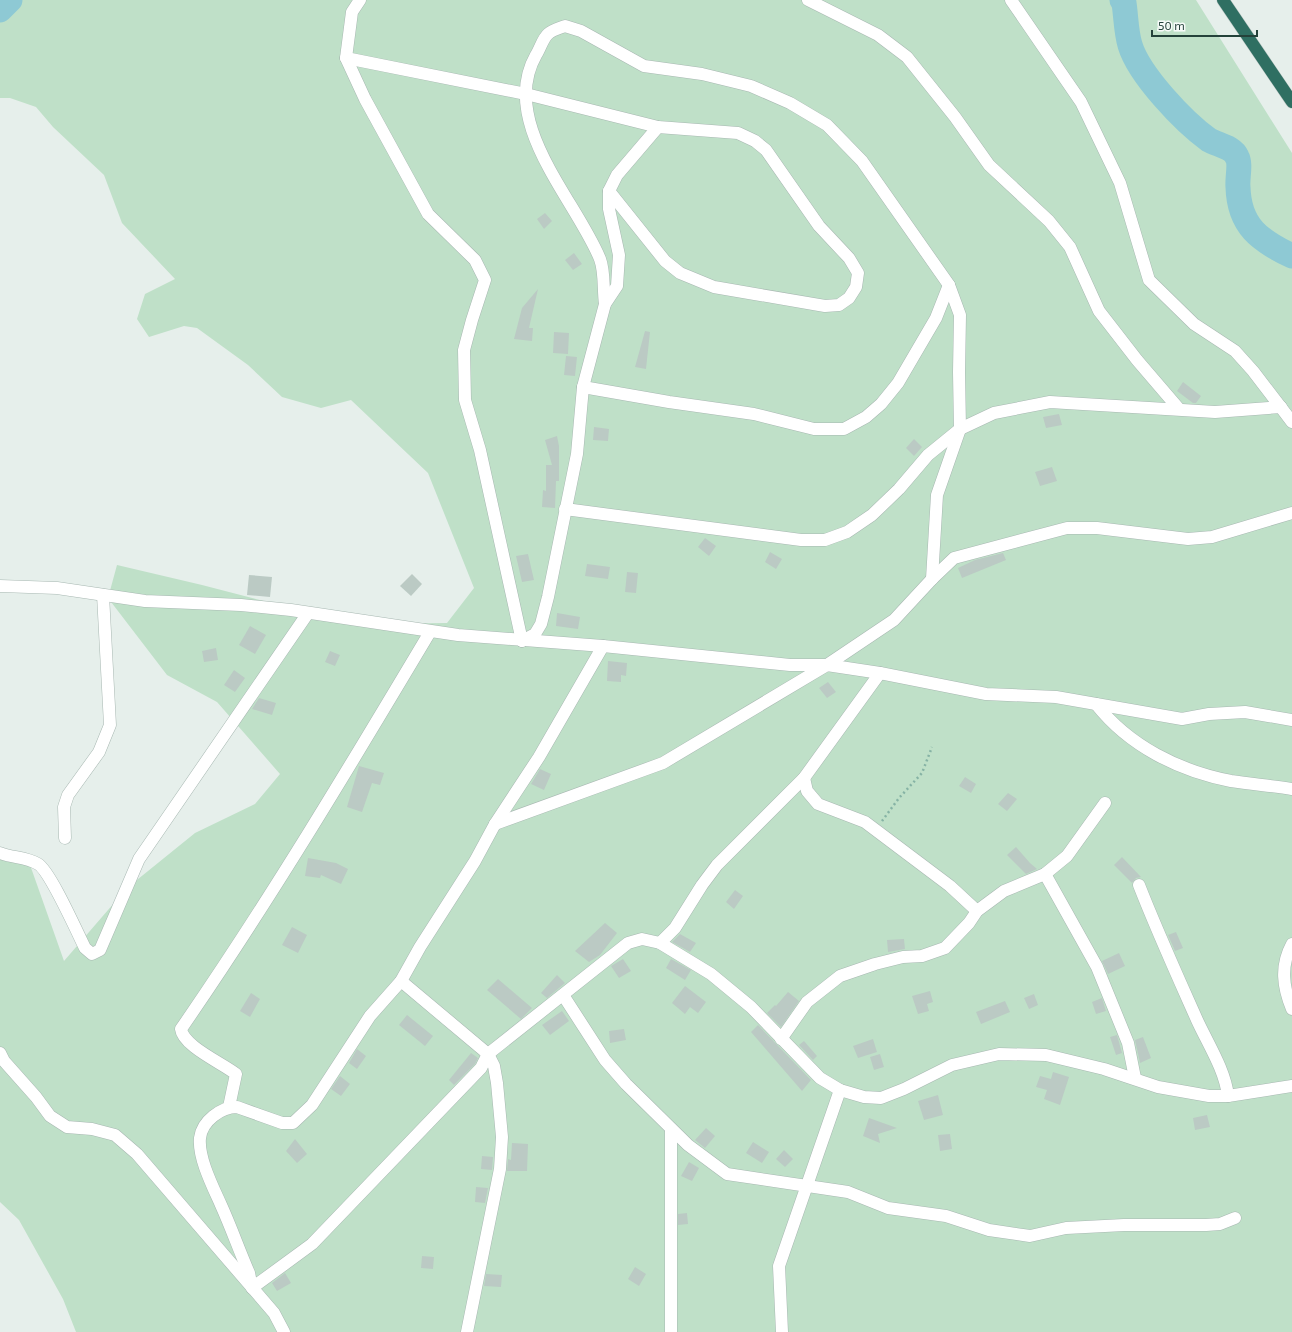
<svg xmlns="http://www.w3.org/2000/svg" width="1292" height="1332" font-family="'Exo 2',sans-serif">
  <style>
    .green { fill: #bfe0c8 }
    .lines { fill: none; stroke-linecap: round; stroke-linejoin: round }
    .river { stroke: #8ec9d4; stroke-width: 25 }
    .building { fill: #bbcac4 }
    .street-casing { stroke: #a8b8b2; stroke-width: 13 }
    .highway-casing { stroke: #c2cac8; stroke-width: 13 }
    .path { stroke: #86b3a5; stroke-width: 2.5; stroke-dasharray: 2 3; stroke-linecap: butt }
    .street { stroke: #fff; stroke-width: 12 }
    .highway { stroke: #2f6f62; stroke-width: 12 }
  </style>
  <rect width="100%" height="100%" fill="#e6efeb"/>
  <polygon class="green" points="0,0 1196,0 1292,153 1292,1332 76,1332 63,1299 19,1220 0,1202 0,847 29,862 64,961 127,888 195,833 255,804 280,774 217,702 167,675 108,598 117,565 202,585 352,624 447,623 474,588 428,473 351,400 321,408 282,397 248,365 197,328 184,326 149,337 137,319 145,294 175,279 122,223 104,175 53,127 36,107 10,98 0,98"/>
  <g class="lines">
    <g class="river">
      <path d="M1122,0L1124,3C1126,16 1126,32 1130,45C1139,75 1184,122 1209,140C1218,145 1233,147 1237,157C1241,164 1237,179 1238,187C1239,226 1260,241 1292,256"/>
      <polyline points="0,10 10,0"/>
    </g>
  </g>
  <g class="building">
    <polygon points="545,213 552,221 544,229 537,219"/>
    <polygon points="574,253 582,264 573,270 565,260"/>
    <polygon points="538,289 529,328 533,328 532,341 514,339 522,308"/>
    <polygon points="645,331 650,332 646,369 635,367"/>
    <polygon points="554,332 569,333 568,354 553,353"/>
    <polygon points="566,356 577,357 575,376 564,375"/>
    <polygon points="1183,382 1201,396 1196,403 1193,403 1177,391"/>
    <polygon points="1059,414 1062,425 1046,428 1043,417"/>
    <polygon points="594,427 609,429 608,441 593,440"/>
    <polygon points="557,436 559,446 559,481 556,481 555,508 542,507 543,490 546,491 546,465 552,465 545,440"/>
    <polygon points="914,439 922,447 914,456 906,448"/>
    <polygon points="1052,467 1057,481 1040,486 1035,472"/>
    <polygon points="705,538 716,546 709,556 698,547"/>
    <polygon points="770,552 782,559 776,569 765,562"/>
    <polygon points="1003,553 1006,560 962,578 958,568 975,560"/>
    <polygon points="528,554 534,580 522,582 516,556"/>
    <polygon points="587,564 610,567 608,579 585,576"/>
    <polygon points="627,572 638,573 636,593 625,592"/>
    <polygon points="412,574 422,584 411,596 400,586"/>
    <polygon points="249,575 272,577 270,597 247,595"/>
    <polygon points="557,613 580,617 578,629 556,626"/>
    <polygon points="250,626 266,635 255,654 239,645"/>
    <polygon points="216,648 218,660 204,662 202,651"/>
    <polygon points="330,651 340,655 335,666 325,662"/>
    <polygon points="608,661 627,663 626,676 621,675 621,682 607,681"/>
    <polygon points="234,670 245,678 235,692 224,685"/>
    <polygon points="828,682 836,692 827,698 819,688"/>
    <polygon points="259,698 276,703 272,715 252,709"/>
    <polygon points="359,766 384,773 380,785 372,783 362,812 347,807"/>
    <polygon points="540,769 551,774 544,790 531,784"/>
    <polygon points="965,777 976,784 971,793 959,786"/>
    <polygon points="1008,793 1017,799 1007,811 998,804"/>
    <polygon points="1016,847 1030,863 1037,869 1026,874 1007,855"/>
    <polygon points="1122,857 1141,877 1136,878 1132,883 1114,865"/>
    <polygon points="308,858 336,863 348,869 341,884 321,875 320,878 305,876"/>
    <polygon points="735,890 743,896 734,909 726,902"/>
    <polygon points="605,923 617,933 600,955 589,962 575,951"/>
    <polygon points="292,927 307,935 298,953 282,945"/>
    <polygon points="1176,932 1183,948 1175,951 1168,935"/>
    <polygon points="680,934 696,943 690,952 672,942"/>
    <polygon points="904,939 905,949 888,952 887,940"/>
    <polygon points="1119,953 1125,966 1108,974 1102,961"/>
    <polygon points="623,959 631,971 619,978 611,966"/>
    <polygon points="671,959 691,970 685,980 666,968"/>
    <polygon points="557,975 565,983 547,998 541,993"/>
    <polygon points="498,979 532,1008 521,1019 487,990"/>
    <polygon points="685,986 706,1002 698,1013 690,1007 685,1014 672,1003"/>
    <polygon points="930,991 933,1002 927,1004 929,1011 918,1014 912,996"/>
    <polygon points="788,992 799,1001 781,1027 767,1013 775,1005 776,1006"/>
    <polygon points="251,993 260,999 250,1017 240,1011"/>
    <polygon points="1034,994 1038,1005 1029,1009 1024,998"/>
    <polygon points="1102,998 1106,1011 1096,1014 1092,1002"/>
    <polygon points="1005,1001 1010,1012 981,1024 976,1012"/>
    <polygon points="562,1011 569,1021 550,1035 542,1025"/>
    <polygon points="407,1015 433,1036 425,1046 399,1025"/>
    <polygon points="758,1025 811,1080 802,1091 751,1032"/>
    <polygon points="624,1029 626,1040 610,1043 609,1031"/>
    <polygon points="1117,1035 1122,1053 1116,1055 1110,1037"/>
    <polygon points="1143,1037 1151,1058 1140,1063 1135,1040"/>
    <polygon points="873,1039 877,1052 858,1058 853,1046"/>
    <polygon points="804,1041 817,1056 813,1060 799,1045"/>
    <polygon points="357,1049 366,1056 357,1069 349,1063"/>
    <polygon points="471,1053 478,1058 475,1064 454,1085 449,1080"/>
    <polygon points="880,1054 884,1067 874,1070 870,1057"/>
    <polygon points="1053,1072 1069,1077 1060,1105 1044,1099 1047,1090 1036,1087 1040,1076 1051,1079"/>
    <polygon points="340,1076 350,1084 341,1096 331,1089"/>
    <polygon points="938,1095 943,1115 924,1120 918,1101"/>
    <polygon points="1207,1115 1210,1127 1195,1130 1193,1118"/>
    <polygon points="869,1118 897,1128 878,1134 880,1143 863,1136"/>
    <polygon points="706,1128 715,1136 705,1148 695,1140"/>
    <polygon points="950,1134 952,1149 940,1151 938,1135"/>
    <polygon points="295,1139 307,1154 297,1163 286,1151"/>
    <polygon points="753,1142 769,1152 762,1163 746,1153"/>
    <polygon points="512,1143 528,1144 527,1171 507,1171 508,1159 511,1160"/>
    <polygon points="784,1150 793,1159 785,1167 776,1159"/>
    <polygon points="482,1156 493,1157 492,1170 481,1169"/>
    <polygon points="689,1162 699,1168 692,1181 681,1176"/>
    <polygon points="476,1187 488,1188 485,1203 475,1202"/>
    <polygon points="687,1213 688,1224 678,1225 678,1214"/>
    <polygon points="422,1256 434,1257 433,1269 421,1268"/>
    <polygon points="635,1267 646,1274 639,1286 628,1279"/>
    <polygon points="285,1273 291,1283 277,1291 272,1283"/>
    <polygon points="486,1274 502,1275 501,1287 484,1286"/>
  </g>
  <g class="lines">
    <defs>
      <g id="street">
        <polyline points="360,0 352,12 346,58 365,99 428,214 475,260 485,280 472,320 464,350 465,400 480,450 522,641"/>
        <polyline points="808,0 878,35 907,57 955,117 989,165 1049,221 1070,247 1099,311 1137,360 1179,409"/>
        <polyline points="1011,0 1081,102 1120,183 1149,280 1194,324 1235,351 1253,371 1292,422"/>
        <polyline points="346,58 526,94 658,127 738,133 755,141 766,150 819,226 849,258 858,273 856,287 849,298 839,305 825,306 714,287 680,273 665,261 609,191"/>
        <path d="M605,304C603,291 605,272 600,259C576,200 498,122 536,55C540,49 543,38 548,34C552,30 560,28 565,26L581,31L644,66L702,74L751,86L790,103L827,125L862,161L949,285L960,315L959,372L960,429L937,495L932,579"/>
        <polyline points="583,387 669,402 754,414 814,429 844,429 866,417 881,404 898,383 936,318 949,285"/>
        <polyline points="565,509 801,540 825,540 847,532 872,515 899,489 928,455 960,429 994,413 1050,402 1215,412 1281,407"/>
        <polyline points="0,586 57,588 145,601 241,605 291,610 458,635 603,646 790,665 827,665 894,620 932,579 954,558 1067,528 1097,528 1188,539 1212,537 1292,513"/>
        <polyline points="522,641 535,634 541,624 548,597 577,454 583,387 605,304 617,286 619,255 609,209 609,191 617,175 658,127"/>
        <path d="M603,646L539,757L495,824L475,861L420,947L401,981L370,1016L312,1105L293,1123H282L237,1107C221,1107 202,1121 200,1138C198,1158 213,1187 221,1205C231,1227 239,1250 249,1273L252,1288L312,1244L481,1068L488,1054L628,943L642,939L660,943L711,974L751,1007L820,1078L840,1090L864,1097L881,1098L904,1089L952,1065L999,1054L1046,1055L1104,1069L1158,1087L1209,1096H1228L1292,1086"/>
        <path d="M1096,704C1129,746 1179,771 1231,781C1251,784 1272,786 1292,789"/>
        <polyline points="804,778 807,791 818,804 865,822 950,886 977,911"/>
        <polyline points="495,824 663,763 827,665 880,673 986,694 1056,697 1182,719 1209,714 1245,712 1292,720"/>
        <polyline points="65,838 64,807 68,795 99,752 110,725 103,595"/>
        <path d="M0,853C13,858 26,857 38,864C50,871 77,932 85,948L92,954L100,950L139,859L308,613"/>
        <polyline points="1045,874 1097,967 1128,1043 1135,1078"/>
        <path d="M1139,885C1157,931 1177,975 1197,1020C1208,1044 1225,1070 1228,1096"/>
        <polyline points="660,943 675,928 702,885 717,865 804,778 880,673"/>
        <path d="M1292,944C1280,966 1283,987 1292,1009"/>
        <polyline points="401,981 488,1054 494,1066 497,1083 502,1137 500,1169 467,1332"/>
        <polyline points="563,995 605,1060 626,1084 688,1145 727,1174 848,1192 888,1208 946,1216 989,1230 1030,1236 1066,1228 1124,1225 1206,1225 1220,1224 1235,1218"/>
        <polyline points="781,1039 807,1002 840,976 875,964 903,957 922,956 945,948 969,923 977,911 1004,891 1045,874 1067,856 1105,803"/>
        <polyline points="0,1053 4,1061 36,1097 50,1116 67,1127 92,1129 115,1135 137,1154 274,1313 284,1332"/>
        <path d="M229,1107L236,1074C222,1063 183,1046 181,1029C270,900 350,766 430,632"/>
        <polyline points="671,1332 671,1129"/>
        <polyline points="782,1332 779,1266 840,1090"/>
      </g>
      <polyline id="highway" points="1223,0 1292,102"/>
    </defs>
    <use href="#street" class="street-casing"/>
    <use href="#highway" class="highway-casing"/>
    <polyline class="path" points="882,821 899,798 922,773 932,747"/>
    <use href="#street" class="street"/>
    <use href="#highway" class="highway"/>
  </g>
  <path d="M1152 30v6h105v-6" fill="none" stroke="#24423a" stroke-width="2"/>
  <text x="1158" y="30" font-size="12" fill="#24423a" stroke="#f7fbf9" stroke-width="3" paint-order="stroke">50 m</text>
</svg>
